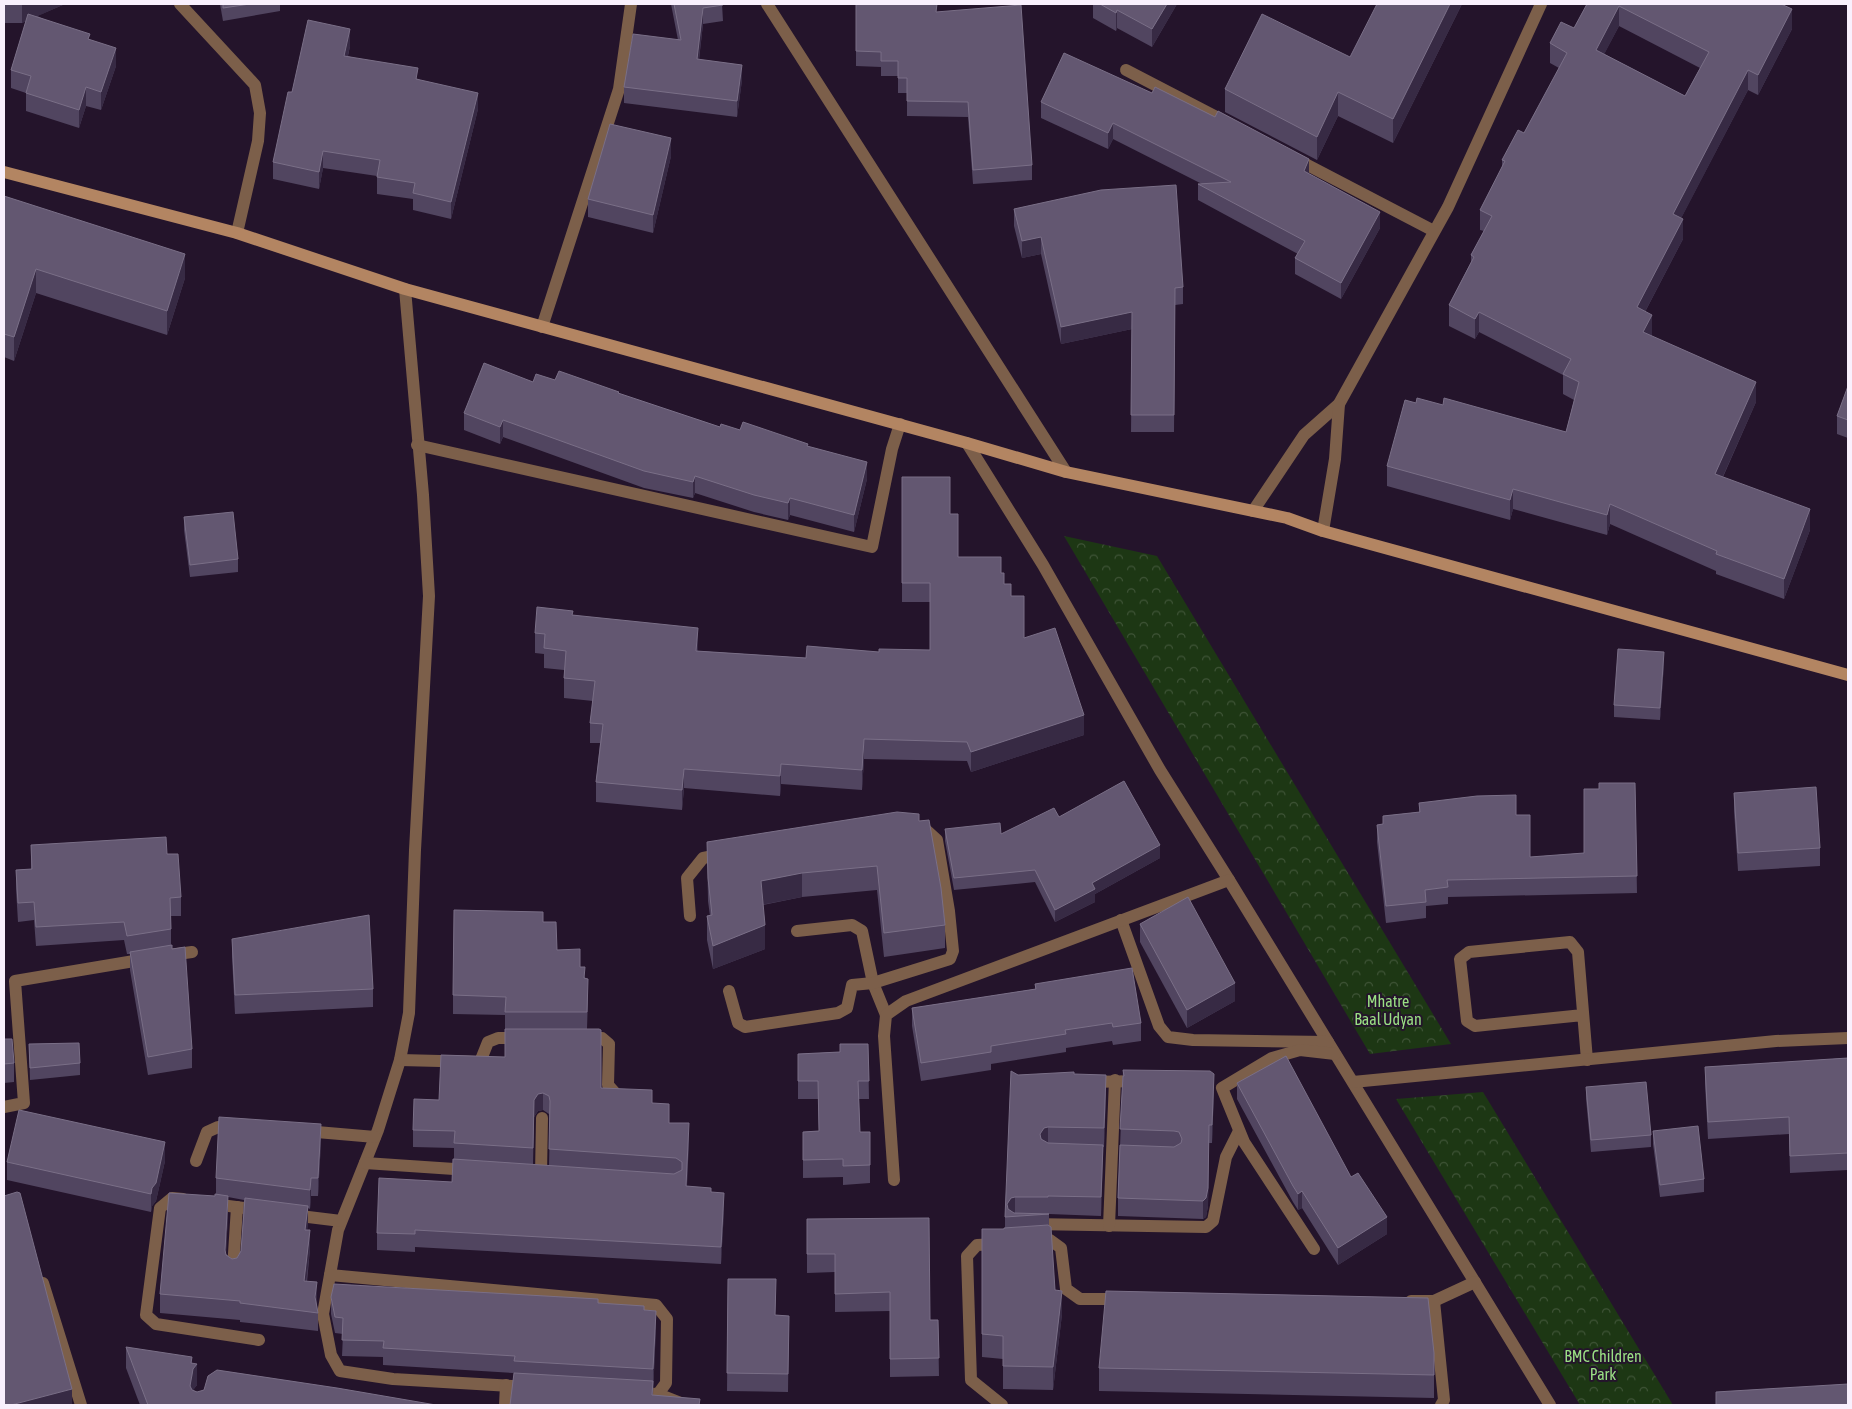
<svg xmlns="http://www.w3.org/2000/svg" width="1852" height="1409" font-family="'Asap Condensed',sans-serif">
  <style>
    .park { fill: url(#park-crowns) }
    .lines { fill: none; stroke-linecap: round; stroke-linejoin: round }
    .minor { stroke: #7c5f4a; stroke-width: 12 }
    .tertiary { stroke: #7c5f4a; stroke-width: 12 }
    .secondary { stroke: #b38562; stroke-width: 12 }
    .wall { fill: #514560; fill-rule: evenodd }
    .shaded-wall { fill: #372a44 }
    .building { fill: #635771; stroke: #7a6f87; fill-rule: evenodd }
    .labels { text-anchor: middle; stroke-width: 4; stroke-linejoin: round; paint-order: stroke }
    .park-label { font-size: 16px; fill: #9adf84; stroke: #24142b }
  </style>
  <defs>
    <pattern id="park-crowns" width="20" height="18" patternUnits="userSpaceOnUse" patternTransform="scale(1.25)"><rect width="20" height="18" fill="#1d3714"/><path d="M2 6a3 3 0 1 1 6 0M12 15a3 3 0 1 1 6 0" fill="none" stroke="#3f5437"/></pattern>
  </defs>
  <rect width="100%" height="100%" fill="#24142b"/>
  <g class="park">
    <polygon points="1064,536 1157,556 1451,1044 1370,1054"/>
    <polygon points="1483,1092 1673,1405 1580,1405 1396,1099"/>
  </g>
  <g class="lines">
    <g class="minor">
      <polyline points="180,4 255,85 260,113 258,141 237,233"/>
      <polyline points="767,4 1066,472"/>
      <polyline points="1126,70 1230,124"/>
      <polyline points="1294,158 1434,231"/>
      <polyline points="405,289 423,495 429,596 415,850 409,1013 400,1060 378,1130 338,1230 323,1314 331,1355 340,1371 393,1379 529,1387"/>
      <polyline points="542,327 619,89 631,4"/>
      <polyline points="967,443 1043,565 1160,770 1229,880 1550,1405"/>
      <polyline points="417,445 872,547 892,449 900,424"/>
      <polyline points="690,916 687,878 703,858 724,854"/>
      <polyline points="1121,920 1159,1026 1168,1037 1193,1040 1328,1042"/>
      <polyline points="797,931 852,925 862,931 873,983 886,1015"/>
      <polyline points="170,955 192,952"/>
      <polyline points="729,991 738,1023 745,1027 838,1013 847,1008 852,985 873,983 950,959 953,951 949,911 937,840 926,830 917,830"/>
      <polyline points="1583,1015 1475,1026 1467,1021 1460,959 1469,952 1570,942 1578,952 1587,1060"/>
      <polyline points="585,1038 602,1038 609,1044 608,1085 617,1095 625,1096"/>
      <polyline points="400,1060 480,1062 488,1042 498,1038 520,1038"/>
      <polyline points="1089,1082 1139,1081"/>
      <polyline points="1353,1082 1776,1041 1848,1038"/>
      <polyline points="4,1107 24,1103 15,981 146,959"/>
      <polyline points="305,1131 375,1137"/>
      <polyline points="196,1161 207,1132 218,1127 236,1128"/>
      <polyline points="365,1163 469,1170"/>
      <polyline points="541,1174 542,1118"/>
      <polyline points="894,1180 884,1036 886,1015 906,1001 1229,880"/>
      <polyline points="183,1199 172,1198 160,1208 146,1315 156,1324 259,1340"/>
      <polyline points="213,1204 260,1210"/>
      <polyline points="292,1215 341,1221"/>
      <polyline points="1032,1224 1206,1227 1213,1221 1226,1157 1239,1131"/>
      <polyline points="1109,1226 1115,1080"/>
      <polyline points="1036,1241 1050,1240 1061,1248 1066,1289 1080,1299 1121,1299"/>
      <polyline points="998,1244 977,1245 967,1256 971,1380 1002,1405"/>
      <polyline points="1314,1249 1244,1142 1222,1088 1272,1058 1300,1050 1335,1054"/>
      <polyline points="233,1269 237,1207"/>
      <polyline points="330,1275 656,1305 667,1319 666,1383 658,1394"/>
      <polyline points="43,1283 81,1405"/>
      <polyline points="1411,1301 1434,1301 1475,1282"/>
      <polyline points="1434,1301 1444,1400 1441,1405"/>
      <polyline points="636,1393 658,1394 686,1405"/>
      <polyline points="505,1405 506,1385"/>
    </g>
    <g class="tertiary">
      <polyline points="1253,511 1304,435 1339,404 1448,207 1541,4"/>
      <polyline points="1323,531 1335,459 1339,404"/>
    </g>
    <polyline class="secondary" points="4,172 237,233 405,289 967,443 1066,472 1287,518 1323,531 1848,675"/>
  </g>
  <g class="wall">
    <polygon points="4,4 65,4 37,16 90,40 116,66 101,110 86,106 79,128 26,111 26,93 11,88 11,70 26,21 22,23 4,23"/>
    <polygon points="220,4 280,4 280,11 223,21"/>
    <polygon points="671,4 722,4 723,21 703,24 699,60 742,80 737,117 624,103 624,87 678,40"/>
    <polygon points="856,4 937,12 1032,165 1032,180 973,184 968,117 907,116 907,93 898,93 898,76 881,76 881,67 856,66"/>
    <polygon points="1093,4 1177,4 1152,47 1117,28 1116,31 1093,18"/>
    <polygon points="1462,4 1393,143 1338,116 1317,160 1225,112 1225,89 1350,57"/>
    <path d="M1587,4H1781L1792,29L1758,95L1748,90L1681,218L1683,239L1645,312L1652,335L1651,336L1756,402L1723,477L1810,530L1784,599L1716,574V571L1610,524L1607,535L1513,509L1510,520L1387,486V466L1416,403L1443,405L1566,432L1574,400L1563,394V375L1479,332L1475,339L1449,326V305L1471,262V255L1484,231L1480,230V210L1502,167V160L1524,133L1559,68L1550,63V43L1574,28ZM1619,26L1700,68L1685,96L1604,54Z"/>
    <polygon points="350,46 348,56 418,79 478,109 451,219 413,210 413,199 377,194 377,176 323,168 319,189 273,179 273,162 292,92"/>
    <polygon points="1041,102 1309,174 1380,228 1341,299 1295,274 1295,258 1298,254 1198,200 1198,184 1202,184 1113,139 1108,149 1041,118"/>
    <polygon points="671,156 653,233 588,217 588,199"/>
    <polygon points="4,196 185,278 167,335 36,293 14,361 4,357"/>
    <polygon points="1014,209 1183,287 1183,304 1175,305 1174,432 1131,432 1132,329 1061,344 1041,254 1022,258 1014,226"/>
    <polygon points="555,380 619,394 720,427 740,430 808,447 867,479 854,532 790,515 788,520 754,512 695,493 693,498 644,488 503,437 500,444 464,430 464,413 533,382"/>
    <polygon points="1848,386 1848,438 1837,434 1837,416"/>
    <polygon points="902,477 950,514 958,557 1001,573 1004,584 1011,596 1024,638 1084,735 971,772 967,761 864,759 862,790 781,784 780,796 684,788 682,810 596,802 596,782 600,743 590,743 590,723 593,701 564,698 564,670 544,668 544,654 535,653 535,633 573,615 698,648 698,651 806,658 879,652 930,650 930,602 902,602"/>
    <polygon points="184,517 238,559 238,572 190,577 184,530"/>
    <polygon points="1664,664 1660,720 1614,717 1614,705"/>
    <polygon points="1635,783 1637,893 1448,897 1448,904 1426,906 1426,918 1386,923 1377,842 1377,825 1383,824 1383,816 1419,812 1419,803 1516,815 1530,857 1584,853 1599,789"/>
    <polygon points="1734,793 1820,848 1820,866 1738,871 1734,811"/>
    <polygon points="1059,817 1160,858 1095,894 1095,902 1055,922 1035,882 954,890 945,841 945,829 1001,834"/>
    <polygon points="919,821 945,925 945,948 884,957 877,890 802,897 763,905 765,949 713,969 707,940 707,916 710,916 708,901 707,842"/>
    <polygon points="31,845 167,854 181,897 181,916 171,916 171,945 192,1049 192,1068 148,1075 130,970 130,954 127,954 124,940 36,946 34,920 18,922 16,889 16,870 31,869"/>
    <path d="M543,922L557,950L580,967L585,978L588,997L587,1029L601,1088L652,1103L669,1123L689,1140L687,1186L711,1192L724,1210L721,1264L415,1247V1252L377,1250V1233L452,1182L454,1160V1148L413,1147V1130L439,1100L505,1057V1015L453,1014V995ZM543,1110L549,1114L550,1117L549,1166L533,1165L534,1117L538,1111Z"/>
    <polygon points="1140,924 1235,1001 1187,1028 1140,942"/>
    <polygon points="232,939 373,989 373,1007 235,1014 232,957"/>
    <polygon points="1035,984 1141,1023 1141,1041 1113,1045 1112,1041 1066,1048 1066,1052 991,1064 991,1070 921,1081 912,1026 912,1008 1035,989"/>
    <polygon points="4,1037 4,1039 14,1063 14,1082 4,1083"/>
    <polygon points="29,1044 80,1063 80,1075 30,1080"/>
    <polygon points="840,1044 868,1044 869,1099 859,1099 860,1132 870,1132 870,1183 843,1185 843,1177 803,1178 803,1132 819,1131 818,1099 798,1099 798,1054 840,1052"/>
    <polygon points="1848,1058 1848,1170 1790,1173 1789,1134 1708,1139 1705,1084 1705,1067"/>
    <polygon points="1123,1070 1214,1092 1212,1143 1209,1143 1208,1206 1206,1217 1203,1219 1118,1216 1118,1198"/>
    <polygon points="1074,1074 1106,1094 1104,1147 1103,1147 1101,1216 1049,1214 1049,1226 1055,1290 1062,1314 1053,1390 1003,1389 1003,1359 982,1357 982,1229 1004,1229 1005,1228 1005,1217 1018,1075"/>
    <polygon points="1237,1083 1351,1177 1387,1234 1338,1265 1302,1208 1298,1210 1293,1202 1237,1099"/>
    <polygon points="1586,1087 1651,1135 1651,1147 1591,1152 1586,1099"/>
    <polygon points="1653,1131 1704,1179 1704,1192 1660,1197 1653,1144"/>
    <path d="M321,1142L318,1196H311L310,1209L308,1208L307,1230L310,1249L307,1282L317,1300V1305L318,1313V1331L240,1322V1320L160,1313V1294L215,1196L216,1194V1178ZM228,1197L244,1200L241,1251L237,1258L232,1259L226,1254L228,1214Z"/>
    <polygon points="165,1161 156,1201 152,1206 151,1212 7,1180 7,1162"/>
    <polygon points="807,1219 930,1320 938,1320 939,1376 890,1377 890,1311 835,1312 835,1272 807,1273"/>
    <polygon points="728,1279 776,1298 775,1315 789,1316 788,1392 727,1391"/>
    <polygon points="331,1297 598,1303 644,1310 656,1327 653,1395 700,1405 514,1373 383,1365 383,1357 342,1356 343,1334 335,1333 331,1314"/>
    <polygon points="126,1347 192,1363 197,1385 193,1390 197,1392 436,1405 140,1405 126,1368"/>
    <polygon points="1434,1353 1434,1398 1099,1391 1099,1368"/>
  </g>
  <g class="shaded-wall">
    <polygon points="22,4 65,4 22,23"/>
    <polygon points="1167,4 1177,4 1152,47 1152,29"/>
    <polygon points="1450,4 1462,4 1393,143 1393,119"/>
    <polygon points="1619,6 1619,26 1596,70 1596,50"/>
    <polygon points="703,8 703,24 697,75 697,59"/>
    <polygon points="1792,9 1792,29 1758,95 1758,75"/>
    <polygon points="1117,10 1117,28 1116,31 1116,13"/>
    <polygon points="350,29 350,46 344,72 344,56"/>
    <polygon points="116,48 116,66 101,110 101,92"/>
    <polygon points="742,65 742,80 737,117 737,101"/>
    <polygon points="1748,70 1748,90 1673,234 1673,214"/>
    <polygon points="86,87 86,106 79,128 79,110"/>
    <polygon points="1338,92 1338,116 1317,160 1317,137"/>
    <polygon points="478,93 478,109 451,219 451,202"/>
    <polygon points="1113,123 1113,139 1108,149 1108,133"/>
    <polygon points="671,138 671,156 653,233 653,215"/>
    <polygon points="323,151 323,168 319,189 319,172"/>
    <polygon points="1309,159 1309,175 1304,171"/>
    <polygon points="1380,212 1380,228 1341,299 1341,283"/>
    <polygon points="1683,219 1683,239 1637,327 1637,307"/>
    <polygon points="1041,237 1041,254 1022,258 1022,241"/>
    <polygon points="185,254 185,278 167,335 167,311"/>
    <polygon points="36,269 36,293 14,361 14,337"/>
    <polygon points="1132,312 1132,329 1061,344 1061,327"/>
    <polygon points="1479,312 1479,332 1475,339 1475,319"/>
    <polygon points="1652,315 1652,335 1643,352 1643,332"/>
    <polygon points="1756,382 1756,402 1715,494 1715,474"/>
    <polygon points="503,420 503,437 500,444 500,427"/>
    <polygon points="867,462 867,479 854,532 854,515"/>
    <polygon points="695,476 695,493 693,498 693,482"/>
    <polygon points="1513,489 1513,509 1510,520 1510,500"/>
    <polygon points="790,498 790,515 788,520 788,503"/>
    <polygon points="1610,504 1610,524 1607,535 1607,515"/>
    <polygon points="1810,509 1810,530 1784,599 1784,579"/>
    <polygon points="698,628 698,648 696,671 696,651"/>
    <polygon points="1664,652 1664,664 1660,720 1660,708"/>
    <polygon points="1084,715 1084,735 971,772 971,752"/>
    <polygon points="864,739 864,759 862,790 862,770"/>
    <polygon points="781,764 781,784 780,796 780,776"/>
    <polygon points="684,769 684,788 682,810 682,790"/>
    <polygon points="1160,845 1160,858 1095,894 1095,902 1055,922 1055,910 1092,883"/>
    <polygon points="802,873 802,897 761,905 761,881"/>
    <polygon points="765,925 765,949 713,969 713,946"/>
    <polygon points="1235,983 1235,1001 1187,1028 1187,1010"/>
    <polygon points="1214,1074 1214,1092 1212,1143 1212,1125"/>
    <polygon points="1106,1075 1106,1094 1104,1147 1104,1128"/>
    <polygon points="543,1093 543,1110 538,1111 534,1117 533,1166 534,1100 538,1094"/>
    <polygon points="689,1123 689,1140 686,1203 686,1186"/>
    <polygon points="321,1124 321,1142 318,1196 318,1178"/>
    <polygon points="1048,1127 1048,1145 1044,1146 1040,1134 1044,1128"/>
    <polygon points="165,1142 165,1161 156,1201 152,1206 151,1212 151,1194 152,1188"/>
    <polygon points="1209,1143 1208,1206 1206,1217 1203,1219 1203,1201"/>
    <polygon points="1103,1145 1103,1163 1101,1216 1101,1197"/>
    <polygon points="311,1178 311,1196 310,1209 310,1190"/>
    <polygon points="1302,1191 1302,1208 1298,1210 1298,1194"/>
    <polygon points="724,1193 724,1210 721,1264 721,1247"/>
    <polygon points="228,1196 228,1214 225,1268 225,1250"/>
    <polygon points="1015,1197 1015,1215 1007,1217 1007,1204 1011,1198"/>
    <polygon points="308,1206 308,1225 305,1248 305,1230"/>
    <polygon points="1387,1217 1387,1234 1338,1265 1338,1248"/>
    <polygon points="310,1230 310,1249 304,1300 304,1281"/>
    <polygon points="317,1282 317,1300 315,1313 315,1297"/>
    <polygon points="1062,1291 1062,1314 1053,1390 1053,1367"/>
    <polygon points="656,1311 656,1327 653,1386 653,1369"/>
    <polygon points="192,1357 192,1378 193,1369 197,1364 197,1385 193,1390 190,1405 191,1363"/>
    <polygon points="72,1389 72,1405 11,1405"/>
  </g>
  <g class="building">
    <polygon points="223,4 250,4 223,8"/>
    <polygon points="674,4 722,4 723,5 703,8 697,59 742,65 737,101 624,87 633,34 681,40"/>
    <polygon points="856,4 937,4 936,12 1021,5 1032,165 973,170 968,102 907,101 907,78 898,78 898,61 881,61 881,52 856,51"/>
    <polygon points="1100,4 1167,4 1152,29 1117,10 1116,13"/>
    <polygon points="1377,4 1450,4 1393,119 1338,92 1317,137 1225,89 1262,14 1350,57"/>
    <path d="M1587,4H1781L1792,9L1758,75L1748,70L1673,214L1683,219L1637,307L1652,315L1643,332L1756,382L1715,474L1810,509L1784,579L1716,554L1717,551L1610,504L1607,515L1513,489L1510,500L1387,466L1405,400L1416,403L1417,398L1443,405L1444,398L1566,432L1579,382L1563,374L1571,359L1479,312L1475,319L1449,305L1474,257L1471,255L1492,216L1480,210L1505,161L1502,160L1518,130L1524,133L1567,53L1550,43L1561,22L1574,28ZM1619,6L1709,52L1685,96L1596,50Z"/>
    <polygon points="28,14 90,34 88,39 116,48 101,92 86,87 79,110 26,93 31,76 11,70"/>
    <polygon points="308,20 350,29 344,56 418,68 416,79 478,93 451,202 413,193 415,183 377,177 380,160 323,151 319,172 273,162 288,92 292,92"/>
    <polygon points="1064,53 1152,93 1155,87 1215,117 1218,111 1309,159 1304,171 1380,212 1341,283 1295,258 1305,241 1198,184 1231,182 1113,123 1108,133 1041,102"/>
    <polygon points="610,124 671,138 653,215 588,199"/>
    <polygon points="1176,185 1183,287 1175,288 1174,415 1131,415 1132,312 1061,327 1041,237 1022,241 1014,209 1101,190"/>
    <polygon points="4,196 185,254 167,311 36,269 14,337 4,334"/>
    <polygon points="484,363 533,382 536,374 555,380 559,371 619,392 618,393 720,427 721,424 740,430 743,422 808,444 807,446 867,462 854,515 790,498 788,503 754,495 695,476 693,482 644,471 503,420 500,427 464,413"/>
    <polygon points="1848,386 1848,420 1837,416"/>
    <polygon points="902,477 950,477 950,514 958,514 958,557 1001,557 1001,573 1004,573 1004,584 1011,584 1011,596 1024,596 1024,638 1055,628 1084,715 971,752 967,742 864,739 862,770 781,764 780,776 684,769 682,790 596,782 603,724 590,723 595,681 564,678 566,651 544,648 545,634 535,633 537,607 573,611 572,615 698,628 696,651 806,658 807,646 879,652 879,649 930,650 930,583 902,583"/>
    <polygon points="233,512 238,559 190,565 184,517"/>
    <polygon points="1618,649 1664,652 1660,708 1614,705"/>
    <polygon points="1124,781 1160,845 1092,883 1095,889 1055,910 1035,870 954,878 945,829 1000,823 1001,834 1054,808 1059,817"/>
    <polygon points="1599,783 1635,783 1637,876 1447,880 1448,887 1425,890 1426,902 1386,906 1377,825 1383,824 1383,816 1420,812 1419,803 1477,796 1516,795 1516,815 1530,815 1530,857 1584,853 1584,789 1599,789"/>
    <polygon points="1816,787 1820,848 1738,853 1734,793"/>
    <polygon points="897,812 919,814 919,821 929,820 941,888 945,925 884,933 877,866 802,873 761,881 765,925 713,946 707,916 712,915 708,878 707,842"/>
    <polygon points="166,837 167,854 178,854 181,897 170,898 171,929 127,936 124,922 36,927 34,902 18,903 16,870 32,869 31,845"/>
    <polygon points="1188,897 1235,983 1187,1010 1140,924"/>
    <polygon points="454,910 543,912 543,922 556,922 557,950 580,949 580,967 585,967 584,978 588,979 587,1012 505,1012 506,997 453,995"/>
    <polygon points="369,915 373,989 235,995 232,939"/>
    <polygon points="172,945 172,949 185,947 192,1049 148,1057 130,952"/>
    <polygon points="1132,968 1141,1023 1113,1027 1112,1023 1065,1030 1066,1034 991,1046 991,1052 921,1063 912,1008 1036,989 1035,984"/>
    <polygon points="505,1029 599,1029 601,1030 601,1088 652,1090 652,1103 669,1104 669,1123 689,1123 686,1186 711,1188 711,1192 724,1193 721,1247 415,1230 415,1234 377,1233 379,1178 452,1182 453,1159 674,1174 682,1170 682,1162 676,1158 549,1149 550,1101 549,1096 543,1093 538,1094 534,1100 533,1148 454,1143 455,1131 413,1130 414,1099 439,1100 441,1055 505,1057"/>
    <polygon points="4,1037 4,1039 12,1039 14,1063 4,1064"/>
    <polygon points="79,1043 80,1063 30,1068 29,1044"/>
    <polygon points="840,1044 868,1044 869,1081 858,1081 860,1132 870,1132 870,1165 843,1166 843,1159 803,1160 803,1132 819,1131 818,1081 798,1081 798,1054 840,1052"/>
    <polygon points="1286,1056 1351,1177 1358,1173 1387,1217 1338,1248 1302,1191 1298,1194 1293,1186 1237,1083"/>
    <polygon points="1848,1058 1848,1153 1790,1156 1789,1117 1708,1122 1705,1067"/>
    <polygon points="1123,1070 1210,1071 1214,1074 1212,1125 1209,1125 1208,1188 1206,1198 1203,1201 1118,1198 1120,1145 1174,1147 1181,1143 1182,1139 1179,1132 1174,1131 1120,1129 1123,1076 1124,1076"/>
    <polygon points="1011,1071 1018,1075 1074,1072 1074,1074 1106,1075 1104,1128 1048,1127 1044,1128 1040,1134 1041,1139 1048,1143 1103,1145 1101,1197 1048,1196 1048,1197 1015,1197 1011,1198 1007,1204 1008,1209 1014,1213 1049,1214 1005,1217"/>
    <polygon points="1646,1082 1651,1135 1591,1140 1586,1087"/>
    <polygon points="19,1110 165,1142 156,1183 152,1188 151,1194 7,1162"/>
    <polygon points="219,1117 321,1124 318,1178 311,1178 310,1190 216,1178"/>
    <polygon points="1698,1126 1704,1179 1660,1185 1653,1131"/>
    <polygon points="17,1192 20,1193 72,1389 11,1405 4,1405 4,1196"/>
    <polygon points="169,1193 215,1196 215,1194 228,1196 225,1250 226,1255 232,1259 237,1258 241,1251 245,1198 308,1206 305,1230 310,1230 304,1281 317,1282 315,1297 318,1313 240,1303 240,1301 160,1294"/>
    <polygon points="929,1218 930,1320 938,1320 939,1358 890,1359 890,1292 835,1294 835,1254 807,1254 807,1219"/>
    <polygon points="1048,1225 1051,1227 1055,1290 1062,1291 1053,1367 1003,1366 1003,1336 982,1334 982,1229 1004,1229 1004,1228"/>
    <polygon points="728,1279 776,1279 775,1315 789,1316 788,1374 727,1373"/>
    <polygon points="334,1284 598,1299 598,1303 644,1306 644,1310 656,1311 653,1369 514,1361 515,1356 383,1348 384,1341 342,1340 343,1318 335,1317 331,1297"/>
    <polygon points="1106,1291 1428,1298 1434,1353 1434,1375 1099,1368"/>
    <polygon points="126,1347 192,1357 191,1363 197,1364 193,1369 190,1386 192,1390 197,1392 204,1390 208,1376 217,1370 337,1388 436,1405 148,1405"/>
    <polygon points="514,1373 653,1381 652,1395 700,1399 699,1405 510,1405"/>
    <polygon points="1848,1384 1848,1405 1716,1405 1716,1392"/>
  </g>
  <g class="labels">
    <g class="park-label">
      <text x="1388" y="1007">Mhatre<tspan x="1388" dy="18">Baal Udyan</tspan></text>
      <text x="1603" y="1362">BMC Children<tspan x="1603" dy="18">Park</tspan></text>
    </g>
  </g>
  <rect width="1852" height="1409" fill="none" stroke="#f9f0fd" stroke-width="10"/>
</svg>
